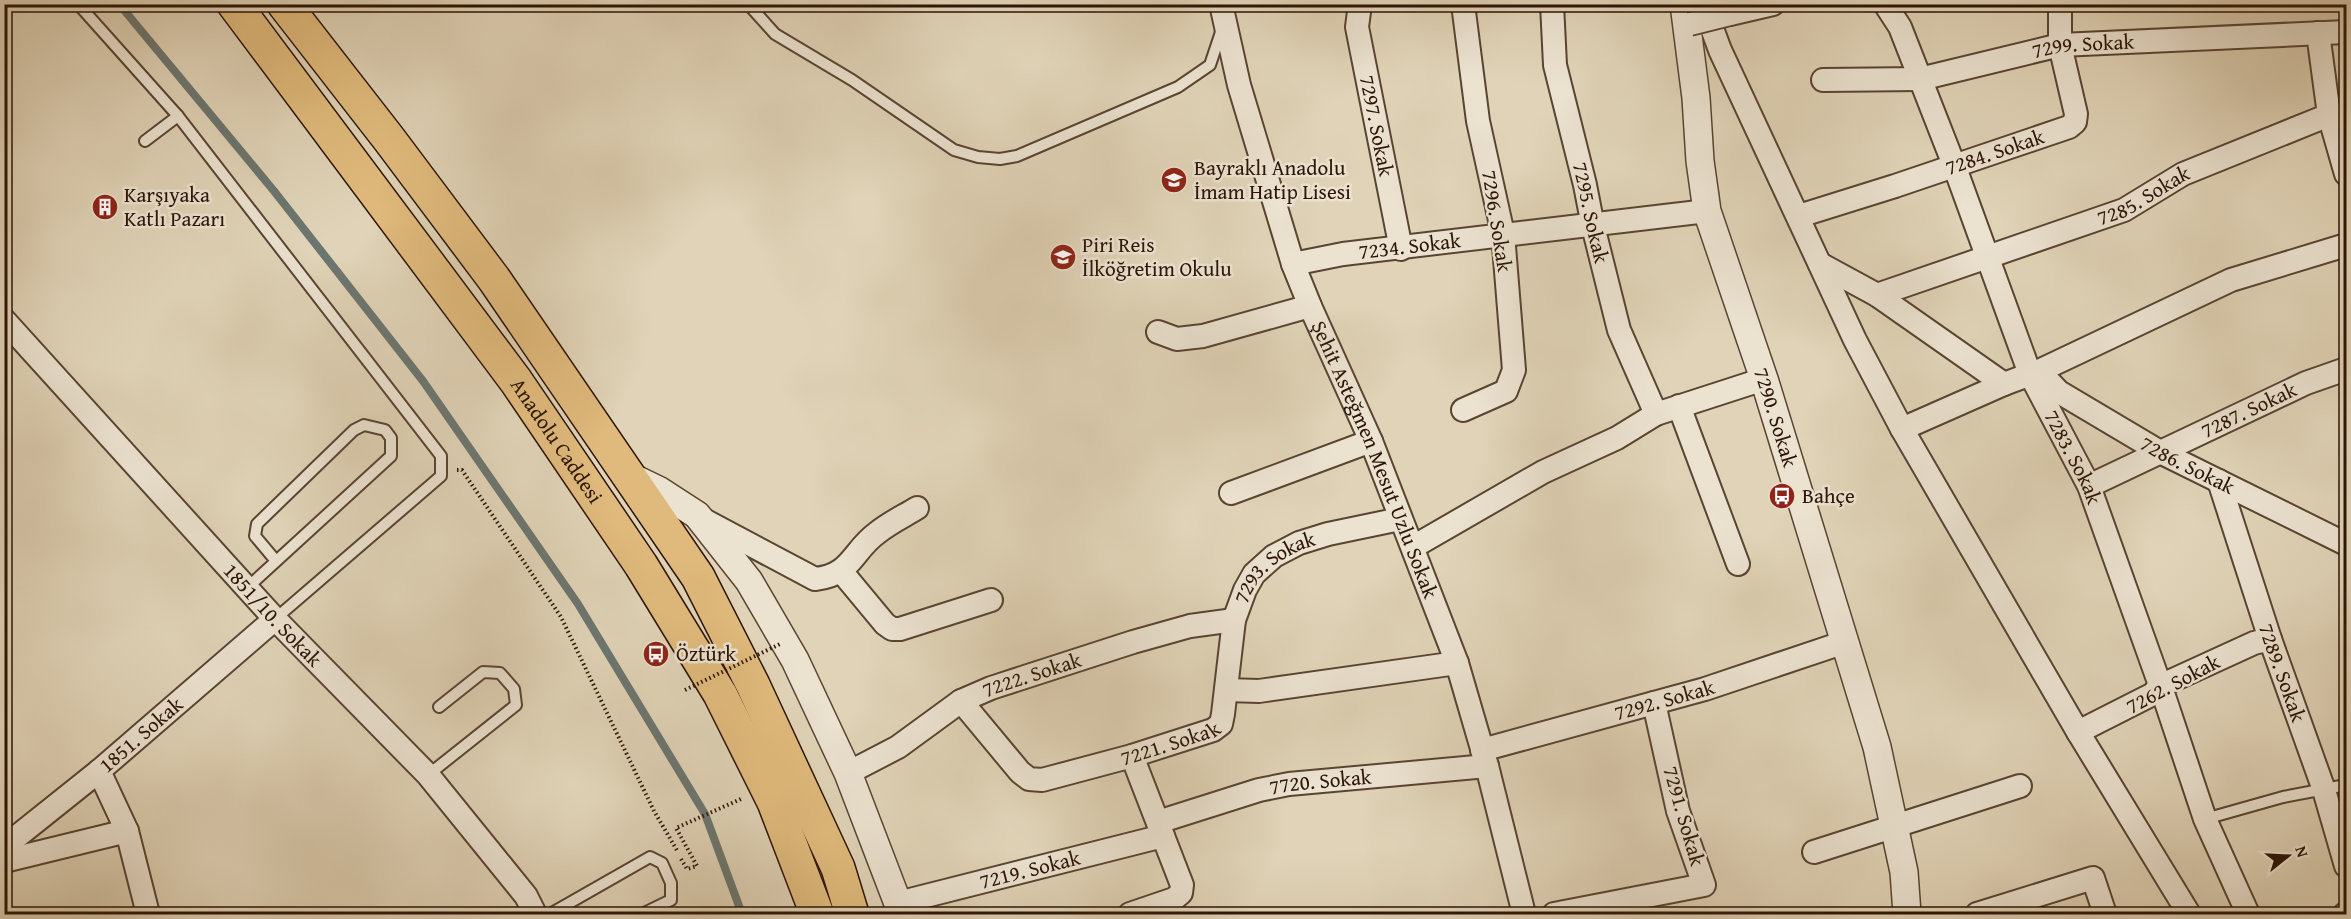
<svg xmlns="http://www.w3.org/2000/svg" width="2351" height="919" font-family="'Gentium Book Plus',serif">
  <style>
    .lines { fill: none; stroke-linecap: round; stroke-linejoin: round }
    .stream { stroke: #6c7670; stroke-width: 8 }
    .service-casing { stroke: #594432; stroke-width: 14 }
    .minor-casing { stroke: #594432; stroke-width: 26 }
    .tertiary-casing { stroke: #594432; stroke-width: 30 }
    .trunk-casing { stroke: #2c1506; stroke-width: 36 }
    .path { stroke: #2c1506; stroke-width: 4; stroke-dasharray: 1.5 3; stroke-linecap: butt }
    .service { stroke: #ebe2d0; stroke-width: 10 }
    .minor { stroke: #ebe2d0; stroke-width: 22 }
    .tertiary { stroke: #ebe2d0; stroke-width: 27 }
    .trunk { stroke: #e0ba7c; stroke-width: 33 }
    .minor-bridge-casing { stroke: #594432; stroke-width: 26; stroke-linecap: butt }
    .path-bridge { stroke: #2c1506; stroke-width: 4; stroke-dasharray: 1.5 3; stroke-linecap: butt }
    .minor-bridge { stroke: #ebe2d0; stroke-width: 22 }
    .labels { text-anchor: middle; stroke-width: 5; stroke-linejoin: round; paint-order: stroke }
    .street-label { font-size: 21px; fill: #2c1506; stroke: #ebe2d0 }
    .poi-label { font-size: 21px; fill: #2c1506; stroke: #ebe2d0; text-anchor: start }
  </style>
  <rect width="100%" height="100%" fill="#e0d3b7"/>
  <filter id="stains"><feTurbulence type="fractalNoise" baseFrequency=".00333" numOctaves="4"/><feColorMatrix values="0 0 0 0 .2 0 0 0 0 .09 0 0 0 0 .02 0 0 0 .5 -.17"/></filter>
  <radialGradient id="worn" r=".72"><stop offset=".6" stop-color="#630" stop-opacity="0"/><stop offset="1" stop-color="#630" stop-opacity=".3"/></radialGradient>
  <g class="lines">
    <polyline class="stream" points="119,4 274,191 423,381 578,604 705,814 742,914"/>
    <defs>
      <g id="service">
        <polyline points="78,4 178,116"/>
        <polyline points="748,4 775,34 852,80 954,150 978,157 1000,159 1017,156 1178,87 1210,65 1222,29"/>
        <polyline points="145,141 178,116 441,456 441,476 275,619"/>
        <polyline points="247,588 391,456 391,438 385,430 364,425 354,430 257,524 255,536 276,561"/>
        <polyline points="428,775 516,705 514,689 500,673 483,672 439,707"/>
        <polyline points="2205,819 2283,797 2346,785"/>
        <polyline points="550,914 650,857 662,863 671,883 671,900 642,914"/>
      </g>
      <g id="minor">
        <path id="s1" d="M1221,4L1239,85L1293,264L1310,306L1371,441L1457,663L1487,766L1524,914"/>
        <path id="s2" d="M1360,4L1357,27L1401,249"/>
        <path id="s3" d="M1552,4L1555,65L1585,185L1593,226L1619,330L1656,414"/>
        <polyline points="1703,4 1720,50 1855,340 1902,429 2078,732 2189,914"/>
        <path id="s4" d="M1885,4L1900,27L1954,165L2030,374L2089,486L2165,699L2205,819L2248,914"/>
        <polyline points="1730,14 1773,4"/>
        <path id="s5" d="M1823,80L1920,79L2060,45L2346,32"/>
        <polyline points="2329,115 2346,174"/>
        <path id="s6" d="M1799,216L1895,186L2069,127L2075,122L2076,114L2060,45V4"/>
        <path id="s7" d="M1293,264L1343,254L1707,211"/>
        <polyline points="1820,264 1877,295 2004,384"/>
        <path id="s8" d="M1877,295L2124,210L2183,174L2329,115L2318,33"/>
        <path id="s9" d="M4,320L275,619L428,775L526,896L535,914"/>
        <polyline points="1158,332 1177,339 1203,336 1310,306"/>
        <path id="s10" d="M2039,371L2059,392L2160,452L2346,544"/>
        <polyline points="1679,406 1738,564"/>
        <polyline points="1463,410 1506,391 1514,370 1503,234 1478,121 1463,4"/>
        <polyline points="1902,429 2004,384 2039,371 2231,280 2346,245"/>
        <path id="s11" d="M2219,481L2270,639L2324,790L2346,866"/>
        <path id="s12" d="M2089,486L2306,383L2346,369"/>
        <polyline points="1231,493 1371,441"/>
        <path d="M702,519L815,579C852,575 852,551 877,533C889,523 904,516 917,508"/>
        <polyline points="1413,547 1543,472 1617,438 1656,414 1764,379"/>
        <polyline points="841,571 885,624 892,629 900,629 991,600"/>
        <polyline points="1226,690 1259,691 1457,663"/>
        <path id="s13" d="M961,701L1020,772L1029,779L1042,780L1132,756L1213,730L1221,724L1223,714L1234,620L1245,590L1254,574L1274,556L1299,543L1328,534L1400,519"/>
        <polyline points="2078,732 2153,694 2160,686 2254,643 2270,639"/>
        <path id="s14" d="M1482,750L1705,689L1845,642"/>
        <polyline points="99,771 127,831 148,914"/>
        <path id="s15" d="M848,773L898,747L961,701L991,688L1133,642L1190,626L1234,620"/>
        <path id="s16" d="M1158,822L1259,790L1289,784L1487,766"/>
        <path id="s17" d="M4,847L99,771L275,619"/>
        <polyline points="1814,852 2020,786"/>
        <polyline points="4,861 127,831"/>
        <path id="s18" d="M898,903L1163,836"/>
        <polyline points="1130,914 1174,899 1181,893 1182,885 1132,756"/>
        <polyline points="1554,914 1704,885 1678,811 1654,703"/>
        <polyline points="1977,914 2093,878 2105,914"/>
        <polyline points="2345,914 2346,914"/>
      </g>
      <g id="tertiary">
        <path id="s19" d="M1684,4L1696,98L1700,161L1707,211L1764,379L1877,747L1904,872L1907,914"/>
        <polyline points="627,475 660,491 697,515 749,581 795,660 848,773 902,914"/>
      </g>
      <g id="trunk">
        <path id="s20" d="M234,4L516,381L641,565L720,694L774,802L817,914"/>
        <polyline points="284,4 389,139 494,279 698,577 753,685 838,868 852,914"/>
      </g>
    </defs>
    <use href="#service" class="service-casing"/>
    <use href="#minor" class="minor-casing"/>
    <use href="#tertiary" class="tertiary-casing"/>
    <use href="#trunk" class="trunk-casing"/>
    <g class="path">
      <polyline points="457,470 462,470 561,617 654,811 678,852"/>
      <polyline points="681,859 687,869 697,866 676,828 741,799"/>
    </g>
    <use href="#service" class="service"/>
    <use href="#minor" class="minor"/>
    <use href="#tertiary" class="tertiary"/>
    <use href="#trunk" class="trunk"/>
    <defs>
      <polyline id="minor-bridge" points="1690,24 1730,14"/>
    </defs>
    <use href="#minor-bridge" class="minor-bridge-casing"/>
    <polyline class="path-bridge" points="685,690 780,644"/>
    <use href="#minor-bridge" class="minor-bridge"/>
  </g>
  <defs>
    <symbol id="school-disc" viewBox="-11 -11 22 22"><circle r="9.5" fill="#8f2418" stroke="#ebe2d0"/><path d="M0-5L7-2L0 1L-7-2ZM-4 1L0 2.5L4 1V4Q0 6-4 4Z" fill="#fff"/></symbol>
    <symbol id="building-disc" viewBox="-11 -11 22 22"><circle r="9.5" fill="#8f2418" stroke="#ebe2d0"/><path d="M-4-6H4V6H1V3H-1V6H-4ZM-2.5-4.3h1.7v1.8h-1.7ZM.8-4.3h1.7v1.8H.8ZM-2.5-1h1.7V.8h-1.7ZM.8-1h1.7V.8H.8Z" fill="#fff"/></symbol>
    <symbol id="bus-disc" viewBox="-11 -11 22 22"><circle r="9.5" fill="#8f2418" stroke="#ebe2d0"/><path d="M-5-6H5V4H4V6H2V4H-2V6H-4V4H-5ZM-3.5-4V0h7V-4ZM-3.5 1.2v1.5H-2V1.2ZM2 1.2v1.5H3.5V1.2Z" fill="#fff"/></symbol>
  </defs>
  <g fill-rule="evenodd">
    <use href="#school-disc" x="1159" y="165" width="30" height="30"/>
    <use href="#building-disc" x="90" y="192" width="30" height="30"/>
    <use href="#school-disc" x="1048" y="242" width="30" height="30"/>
    <use href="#bus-disc" x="1767" y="481" width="30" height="30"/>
    <use href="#bus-disc" x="641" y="639" width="30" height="30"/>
  </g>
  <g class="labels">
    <g class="street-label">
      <text dy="7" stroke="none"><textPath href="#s5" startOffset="264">7299. Sokak</textPath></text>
      <text dy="7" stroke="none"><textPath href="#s2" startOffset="124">7297. Sokak</textPath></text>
      <text dy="7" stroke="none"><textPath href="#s6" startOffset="206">7284. Sokak</textPath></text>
      <text dy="7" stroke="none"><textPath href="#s8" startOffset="285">7285. Sokak</textPath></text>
      <text dy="7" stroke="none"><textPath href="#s3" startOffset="213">7295. Sokak</textPath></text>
      <text transform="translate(1497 221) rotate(81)" y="7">7296. Sokak</text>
      <text dy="7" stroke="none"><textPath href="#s7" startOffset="118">7234. Sokak</textPath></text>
      <text dy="7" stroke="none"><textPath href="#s12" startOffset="177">7287. Sokak</textPath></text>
      <text dy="7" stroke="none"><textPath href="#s19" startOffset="426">7290. Sokak</textPath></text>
      <text dy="7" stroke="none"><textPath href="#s20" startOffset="543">Anadolu Caddesi</textPath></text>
      <text dy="7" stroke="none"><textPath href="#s4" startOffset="492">7283. Sokak</textPath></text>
      <text dy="7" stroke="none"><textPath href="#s1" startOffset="482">Şehit Asteğmen Mesut Uzlu Sokak</textPath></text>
      <text dy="7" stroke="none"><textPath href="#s10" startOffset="177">7286. Sokak</textPath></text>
      <text dy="7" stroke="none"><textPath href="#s13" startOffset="480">7293. Sokak</textPath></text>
      <text dy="7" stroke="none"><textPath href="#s9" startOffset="399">1851/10. Sokak</textPath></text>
      <text dy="7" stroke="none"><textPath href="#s11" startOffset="202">7289. Sokak</textPath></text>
      <text dy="7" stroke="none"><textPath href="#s15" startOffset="210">7222. Sokak</textPath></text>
      <text transform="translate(2173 684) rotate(-28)" y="7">7262. Sokak</text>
      <text dy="7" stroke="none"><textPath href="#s14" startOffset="189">7292. Sokak</textPath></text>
      <text dy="7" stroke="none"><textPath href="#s17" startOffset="177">1851. Sokak</textPath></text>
      <text dy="7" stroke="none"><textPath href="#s13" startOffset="250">7221. Sokak</textPath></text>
      <text dy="7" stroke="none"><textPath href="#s16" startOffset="168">7720. Sokak</textPath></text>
      <text transform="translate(1684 816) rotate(74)" y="7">7291. Sokak</text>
      <text dy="7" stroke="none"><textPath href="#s18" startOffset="136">7219. Sokak</textPath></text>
    </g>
    <g class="poi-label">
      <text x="1194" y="175">Bayraklı Anadolu<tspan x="1194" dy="24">İmam Hatip Lisesi</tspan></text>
      <text x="124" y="202">Karşıyaka<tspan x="124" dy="24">Katlı Pazarı</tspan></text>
      <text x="1082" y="252">Piri Reis<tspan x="1082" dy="24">İlköğretim Okulu</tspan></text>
      <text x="1802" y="503">Bahçe</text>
      <text x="676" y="661">Öztürk</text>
    </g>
  </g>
  <rect width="2351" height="919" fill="none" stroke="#e0d3b7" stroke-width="24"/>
  <rect x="6" y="6" width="2339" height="907" fill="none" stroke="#2c1506" stroke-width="3"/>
  <rect x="12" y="12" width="2327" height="895" fill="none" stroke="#2c1506" stroke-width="1.5"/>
  <g transform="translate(2288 856) rotate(72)" stroke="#ebe2d0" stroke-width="4.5" paint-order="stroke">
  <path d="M0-4.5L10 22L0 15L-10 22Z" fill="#2c1506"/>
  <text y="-9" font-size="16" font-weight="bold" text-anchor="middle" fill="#2c1506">N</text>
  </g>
  <rect width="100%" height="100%" filter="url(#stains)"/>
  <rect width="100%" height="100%" fill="url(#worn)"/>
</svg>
